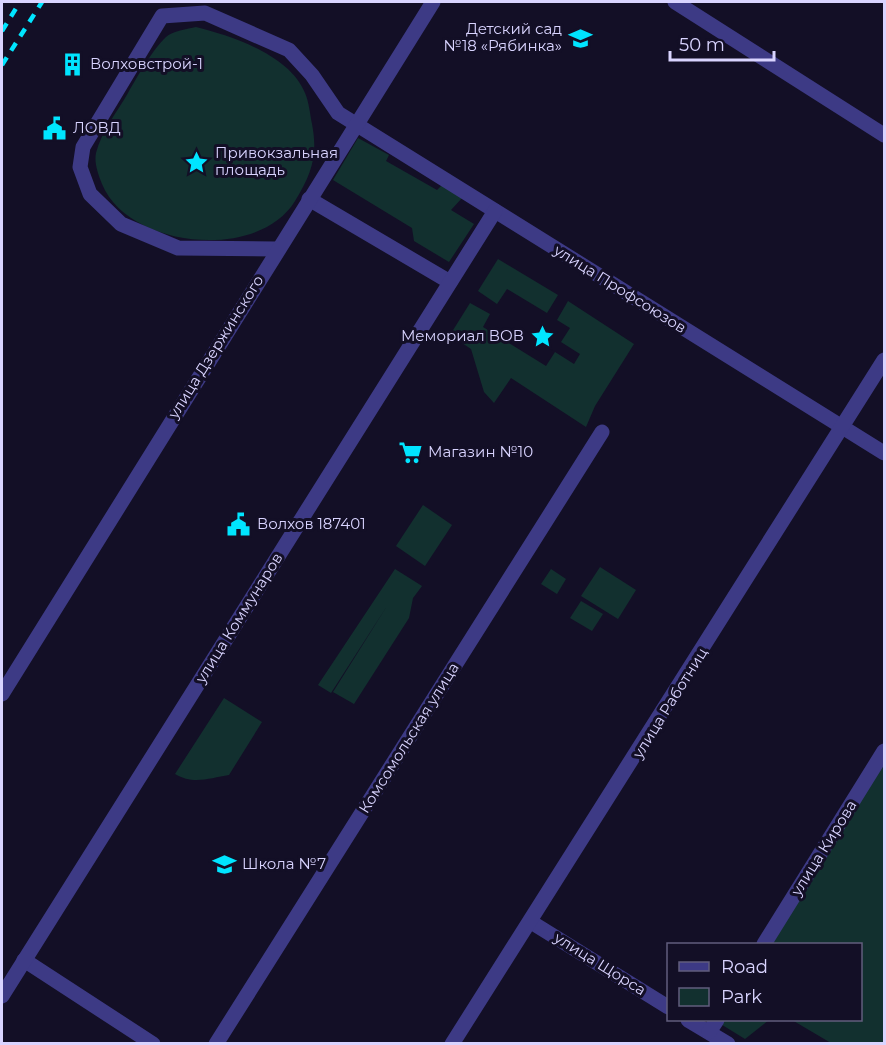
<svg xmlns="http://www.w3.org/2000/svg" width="886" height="1045" font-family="Montserrat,sans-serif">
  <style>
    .green { fill: #12302f }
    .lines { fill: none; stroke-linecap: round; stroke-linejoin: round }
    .minor { stroke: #3d3a85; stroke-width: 15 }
    .rail { stroke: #00e5ff; stroke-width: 4.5; stroke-dasharray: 9 8; stroke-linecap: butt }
    .labels { text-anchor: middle; stroke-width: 6; stroke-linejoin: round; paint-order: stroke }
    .poi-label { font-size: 15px; fill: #d9d4ff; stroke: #130f26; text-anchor: start }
    .street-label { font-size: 15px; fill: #d9d4ff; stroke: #130f26 }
  </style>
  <rect width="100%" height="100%" fill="#130f26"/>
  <g class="green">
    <path d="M196,27C232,36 290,55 305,93C309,102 310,114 312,124C318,155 312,173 295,201C258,262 128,248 102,184C98,174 94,163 96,153C101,132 117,112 128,93C137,77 153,49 166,37C172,31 188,29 196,27Z"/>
    <polygon points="358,138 389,155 386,161 437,190 443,184 462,198 451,210 474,224 449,262 414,241 412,228 333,180"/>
    <polygon points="498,259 558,295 547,313 507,289 497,304 478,291"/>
    <polygon points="568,301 634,344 595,406 586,427 511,378 494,403 484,392 471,349 450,335 470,303 490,314 483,327 546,366 555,352 574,364 580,354 561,342 570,328 557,320"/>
    <polygon points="423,505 452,525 425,566 396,546"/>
    <polygon points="600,567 636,590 618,619 581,596"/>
    <polygon points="395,569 422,586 413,598 409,618 354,704 333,692 387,606 331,693 318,685"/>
    <polygon points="551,569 566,579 557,594 541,584"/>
    <polygon points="581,601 603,614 592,631 570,618"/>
    <path d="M224,698L262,722L229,775C210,778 193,785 175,774Z"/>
    <polygon points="884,756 884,1043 831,1043 792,1020 860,1020 860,944 768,944"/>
    <polygon points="721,1020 769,1020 745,1039 719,1023"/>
  </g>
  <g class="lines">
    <g class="minor">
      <polyline points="675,2 884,135"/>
      <polyline points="309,199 450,282"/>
      <polyline points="276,249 178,248 121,224 90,194 80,167 83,147 162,16 205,13 289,50 312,75 338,113 884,453"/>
      <polyline points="2,694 433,2"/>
      <polyline points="531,922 668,1007"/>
      <polyline points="764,944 884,751"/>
      <polyline points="24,960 153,1044"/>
      <polyline points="2,996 495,211"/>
      <polyline points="688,1020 728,1044"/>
      <polyline points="709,1032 717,1020"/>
      <polyline points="216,1044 602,432"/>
      <polyline points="452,1044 884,360"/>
    </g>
    <g class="rail">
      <polyline points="2,31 20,2"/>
      <polyline points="2,65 42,2"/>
    </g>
  </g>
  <defs>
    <symbol id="school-bare" viewBox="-9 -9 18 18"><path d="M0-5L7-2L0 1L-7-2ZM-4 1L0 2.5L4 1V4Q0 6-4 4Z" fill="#00e5ff" stroke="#130f26" stroke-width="2.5" paint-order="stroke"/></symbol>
    <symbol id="building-bare" viewBox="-9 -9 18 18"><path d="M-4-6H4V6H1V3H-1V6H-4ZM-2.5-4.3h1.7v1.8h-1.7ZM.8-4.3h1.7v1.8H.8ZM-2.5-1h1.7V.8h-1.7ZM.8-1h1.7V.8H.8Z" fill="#00e5ff" stroke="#130f26" stroke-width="2.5" paint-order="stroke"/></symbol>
    <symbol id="civic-bare" viewBox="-9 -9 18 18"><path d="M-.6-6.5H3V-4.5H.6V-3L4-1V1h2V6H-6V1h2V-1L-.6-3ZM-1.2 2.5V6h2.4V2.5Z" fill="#00e5ff" stroke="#130f26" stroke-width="2.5" paint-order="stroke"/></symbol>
    <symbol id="sight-bare" viewBox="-9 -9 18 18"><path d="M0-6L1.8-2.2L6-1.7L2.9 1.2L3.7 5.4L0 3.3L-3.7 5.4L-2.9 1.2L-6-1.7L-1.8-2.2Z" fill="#00e5ff" stroke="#130f26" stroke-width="2.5" paint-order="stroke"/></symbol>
    <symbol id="supermarket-bare" viewBox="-9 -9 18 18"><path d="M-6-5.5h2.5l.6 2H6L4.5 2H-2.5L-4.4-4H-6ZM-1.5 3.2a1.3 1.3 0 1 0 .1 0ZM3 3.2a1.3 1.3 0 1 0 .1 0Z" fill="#00e5ff" stroke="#130f26" stroke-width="2.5" paint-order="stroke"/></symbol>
  </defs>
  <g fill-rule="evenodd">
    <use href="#school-bare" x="564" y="22" width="33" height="33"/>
    <use href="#building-bare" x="56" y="48" width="33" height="33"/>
    <use href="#civic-bare" x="38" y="112" width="33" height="33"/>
    <use href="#sight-bare" x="180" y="146" width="33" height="33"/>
    <use href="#sight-bare" x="526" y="320" width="33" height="33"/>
    <use href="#supermarket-bare" x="394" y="436" width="33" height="33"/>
    <use href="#civic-bare" x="222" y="508" width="33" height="33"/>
    <use href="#school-bare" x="208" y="848" width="33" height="33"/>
  </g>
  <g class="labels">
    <g class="poi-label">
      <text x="562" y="34" text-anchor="end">Детский сад<tspan x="562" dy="17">№18 «Рябинка»</tspan></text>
      <text x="90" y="69">Волховстрой-1</text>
      <text x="73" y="133">ЛОВД</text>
      <text x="215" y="158">Привокзальная<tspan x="215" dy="17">площадь</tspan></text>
      <text x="524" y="341" text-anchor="end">Мемориал ВОВ</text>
      <text x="428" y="457">Магазин №10</text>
      <text x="257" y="529">Волхов 187401</text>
      <text x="242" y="869">Школа №7</text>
    </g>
    <g class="street-label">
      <text transform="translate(620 289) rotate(32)" y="5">улица Профсоюзов</text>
      <text transform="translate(216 347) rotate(-58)" y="5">улица Дзержинского</text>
      <text transform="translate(239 618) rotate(-58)" y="5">улица Коммунаров</text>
      <text transform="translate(670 703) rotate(-58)" y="5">улица Работниц</text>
      <text transform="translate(409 738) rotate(-58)" y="5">Комсомольская улица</text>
      <text transform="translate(824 848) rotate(-58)" y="5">улица Кирова</text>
      <text transform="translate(600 964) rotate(32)" y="5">улица Щорса</text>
    </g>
  </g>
  <rect width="886" height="1045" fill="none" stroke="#d9d4ff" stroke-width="6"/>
  <rect x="667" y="943" width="195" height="78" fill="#130f26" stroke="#625e7d" stroke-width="1.5"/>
  <rect x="679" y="962" width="30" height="9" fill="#3d3a85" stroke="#625e7d" stroke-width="1.5"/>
  <text x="721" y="973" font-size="18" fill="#d9d4ff">Road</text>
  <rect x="679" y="988" width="30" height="18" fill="#12302f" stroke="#625e7d" stroke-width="1.5"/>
  <text x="721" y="1003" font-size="18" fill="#d9d4ff">Park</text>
  <path d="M670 51v9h104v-9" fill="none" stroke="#d9d4ff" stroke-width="3"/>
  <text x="679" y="51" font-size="18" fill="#d9d4ff" stroke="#130f26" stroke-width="4.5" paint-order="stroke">50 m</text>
</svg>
